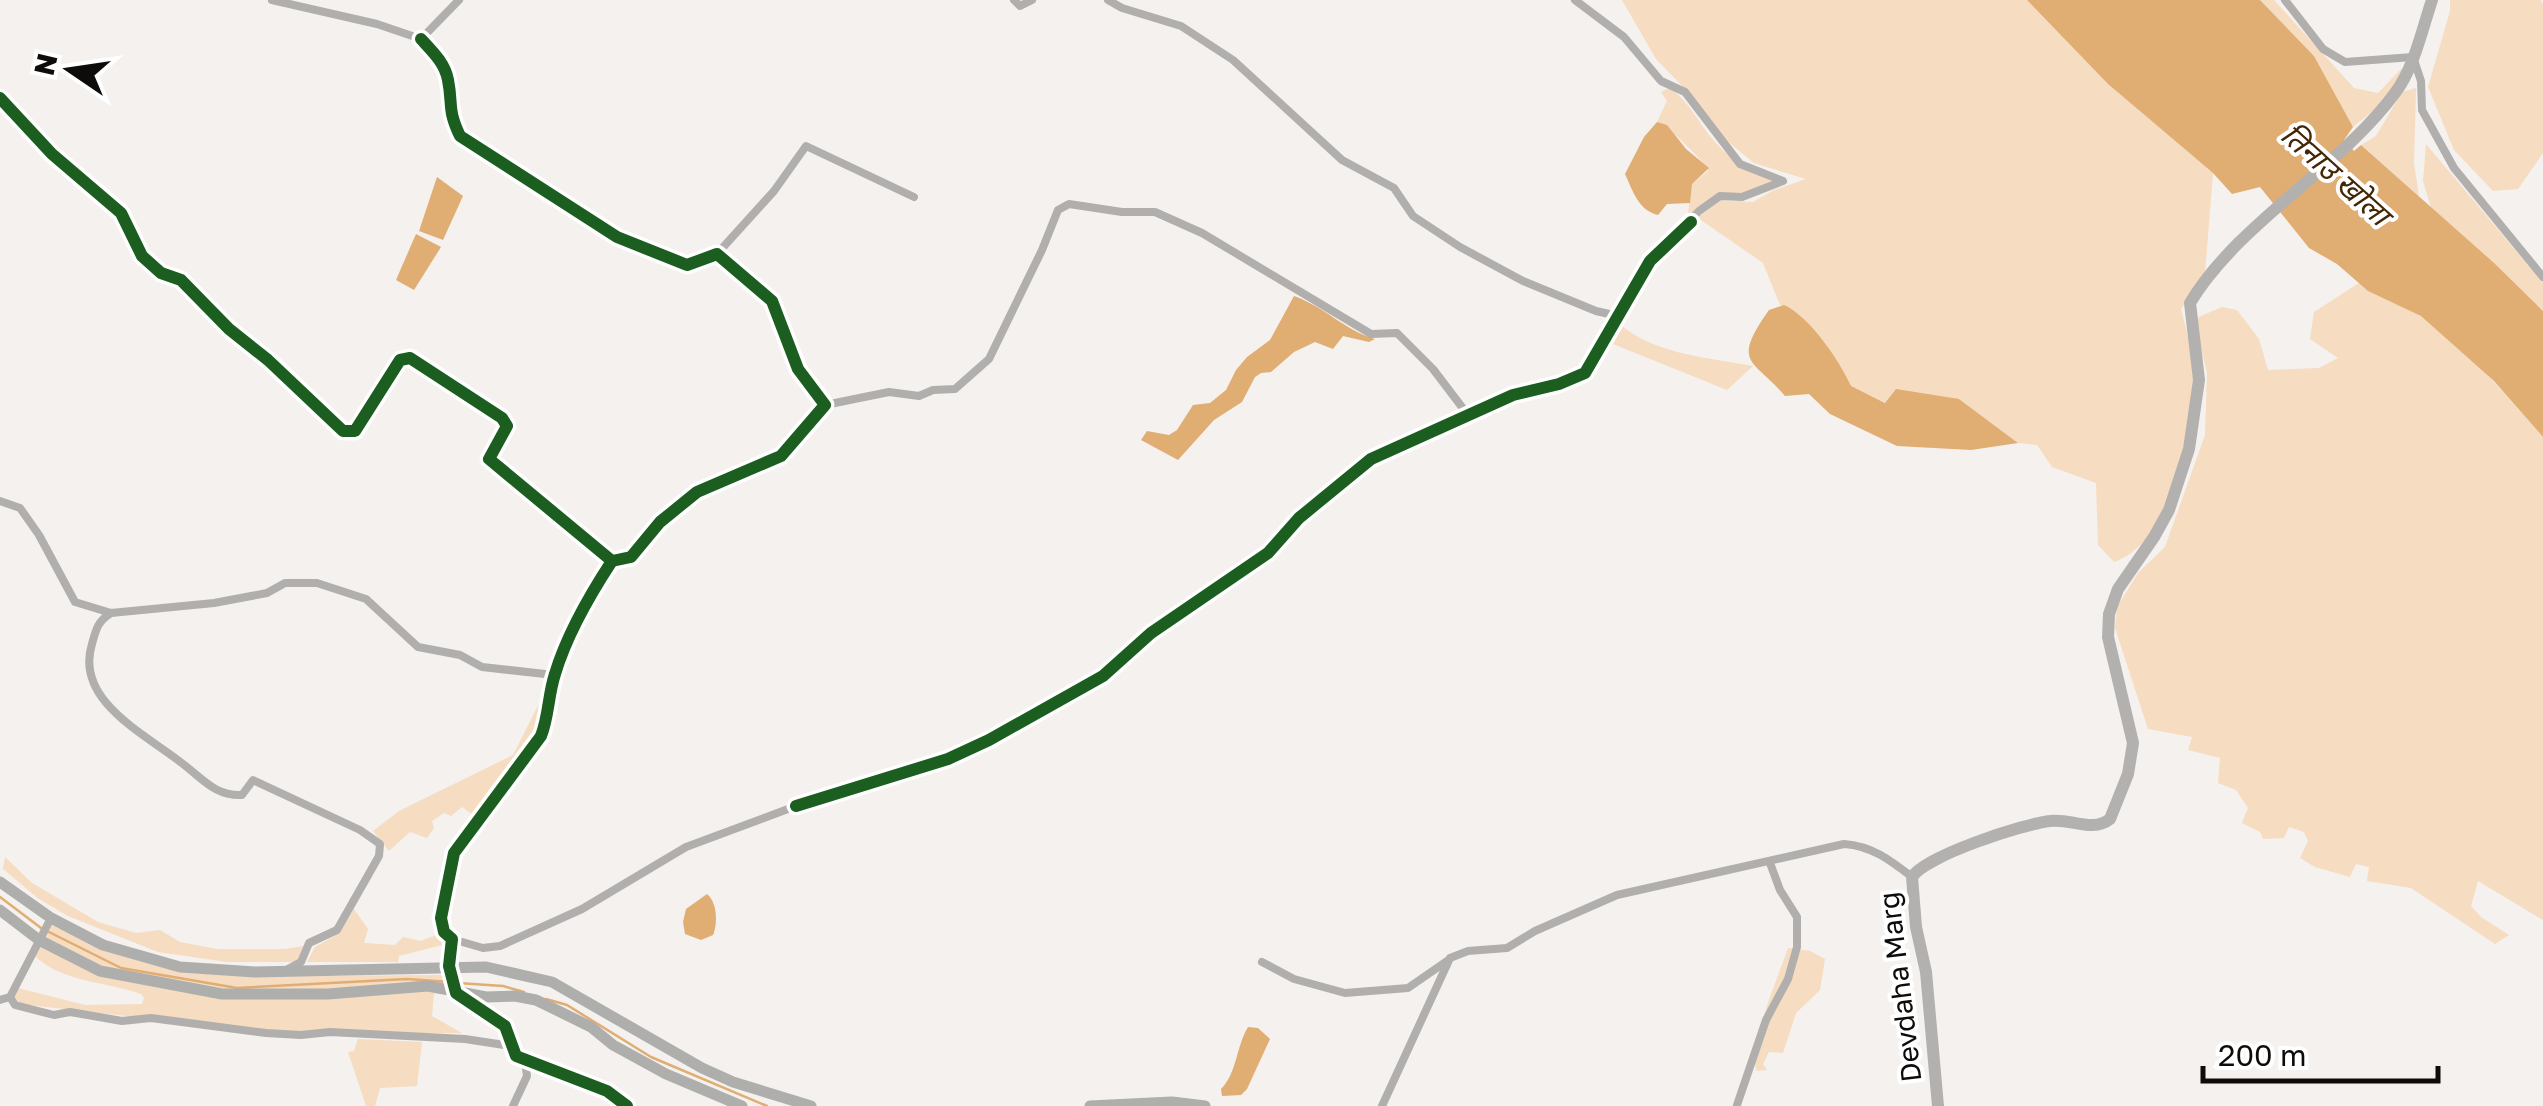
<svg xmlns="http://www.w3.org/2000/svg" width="2543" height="1106" font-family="'Golos Text','Noto Sans Devanagari',sans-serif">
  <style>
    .green { fill: #f6dcc1 }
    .water { fill: #e0ad73 }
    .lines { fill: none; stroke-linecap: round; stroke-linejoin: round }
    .stream { stroke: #e0ad73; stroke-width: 2.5 }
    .street { stroke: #b0afad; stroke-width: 8 }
    .secondary { stroke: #aeaead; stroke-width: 11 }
    .primary { stroke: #b3b1af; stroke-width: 12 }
    .cycleway-casing { stroke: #fff; stroke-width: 19 }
    .cycleway { stroke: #1b5e20; stroke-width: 12 }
    .labels { text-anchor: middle; stroke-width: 8; stroke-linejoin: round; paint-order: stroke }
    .street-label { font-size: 28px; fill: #0e0c0b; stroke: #fff }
    .water-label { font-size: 30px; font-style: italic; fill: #432603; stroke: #fff }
  </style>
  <rect width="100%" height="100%" fill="#f4f1ee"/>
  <g class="green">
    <path d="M1622,0H2027L2108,84L2213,173L2205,273L2181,309C2187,332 2193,354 2193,378C2193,433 2172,542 2114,562L2098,545L2096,483L2052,467L2037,445L2018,443L1959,399L1886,403L1850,386C1840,362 1806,311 1780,305L1763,263L1698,218L1719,200L1753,202L1774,190L1806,179L1754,163L1714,130L1688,92L1656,59Z"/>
    <path d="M2260,0H2274L2354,88L2378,93L2402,68C2400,95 2372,111 2353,127L2314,56Z"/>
    <polygon points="2450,0 2541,0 2543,4 2543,153 2518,189 2493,191 2454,150 2428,87 2450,11"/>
    <path d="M1669,88C1690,101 1699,125 1716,143C1732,162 1754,171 1776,182L1740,196L1726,194L1687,221L1692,184L1708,171C1705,161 1667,125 1657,122L1667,101L1661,92Z"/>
    <polygon points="2416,88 2414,163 2419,196 2361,145 2376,136 2402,92"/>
    <polygon points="2426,144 2543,283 2543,311 2431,208 2423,181"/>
    <path d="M2359,283C2377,299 2401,303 2421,316C2464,345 2509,398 2543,437V920L2478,881L2471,906L2481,917L2509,935L2495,944L2411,888L2367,881L2369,867L2356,864L2350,877L2315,867L2300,858L2308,841L2304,832L2289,827L2284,838L2263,839L2260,832L2242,823L2248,808L2236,790L2218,783L2220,758L2188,750L2192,737L2148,729L2115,628L2117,607L2138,573L2165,547L2205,435L2207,373L2194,319L2222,307L2237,310L2259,339L2268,370L2319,368L2338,358L2310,339L2314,312Z"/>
    <path d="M1621,325C1654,354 1710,358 1753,366L1727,390L1613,344Z"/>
    <path d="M547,688C550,740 500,776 473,815L462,807L451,816L444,813L432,821L434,828L427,838L410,832L389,851L373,831L399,811L513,755Z"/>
    <polygon points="5,857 32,883 98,922 136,933 160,930 180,942 217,949 285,949 303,946 297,962 227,962 158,952 68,916 39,899 3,869"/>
    <polygon points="354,909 368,929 364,943 395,945 403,937 420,941 443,933 450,943 399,956 398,962 307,962 315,947 340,933"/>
    <path d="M51,925L125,956L185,973L289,976L450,975V995L434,993L432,1016L462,1033L285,1034L20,1004L13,995L18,988L85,1005L142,1004L144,998L141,994C108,982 61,982 35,956Z"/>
    <path d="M1788,948L1810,951L1825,959L1820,990L1796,1013L1783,1053L1769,1052L1763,1064L1767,1070L1757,1071C1746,1050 1780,973 1788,948Z"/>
    <polygon points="358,1039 422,1042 417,1086 380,1088 375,1106 366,1106 348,1052 354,1051"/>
  </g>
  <g class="water">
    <polygon points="2027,0 2260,0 2314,56 2353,127 2344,140 2354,151 2361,145 2494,263 2543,311 2543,437 2494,381 2421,316 2368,291 2337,264 2309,248 2260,187 2232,194 2213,173 2108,84"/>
    <path d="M1657,122L1667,125L1686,149L1709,168L1692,184L1690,203L1667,204L1658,215C1638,210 1633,191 1625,174L1644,137Z"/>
    <polygon points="437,177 463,196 443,240 419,231"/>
    <polygon points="416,234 441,247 414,290 396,280"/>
    <path d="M1294,296C1327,308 1344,330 1375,339L1369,342L1343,336L1333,349L1315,342L1294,352L1271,372L1261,373L1255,377L1242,402L1214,420L1178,460L1141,440L1147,431L1169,435L1177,430L1193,405L1210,403L1226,390L1236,370L1247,357L1270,340Z"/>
    <path d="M1784,305C1810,317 1839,360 1851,386L1885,403L1896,389L1959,399L2018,443L1971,450L1897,446L1830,414L1809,394L1785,396C1754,359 1730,365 1769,310Z"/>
    <path d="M707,894C717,902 718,923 713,935L701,940L685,934L683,922L686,909Z"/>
    <path d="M1248,1027L1258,1028L1270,1039L1247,1089L1241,1095L1222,1096L1221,1089C1237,1073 1236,1047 1248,1027Z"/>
  </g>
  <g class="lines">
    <g class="stream">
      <polyline points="0,897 41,928"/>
      <polyline points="49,932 121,968 237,988 407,979 450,982"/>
      <polyline points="458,983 503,986 524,992"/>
      <polyline points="546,999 567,1005 651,1057 767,1106"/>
    </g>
    <g class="street">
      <polyline points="272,0 377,24 421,39 459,0"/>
      <polyline points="1014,0 1020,6 1032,0"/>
      <polyline points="1108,0 1122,8 1181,26 1233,60 1342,160 1394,188 1413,216 1460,247 1523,281 1596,311 1618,316"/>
      <polyline points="2285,0 2323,49 2345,62 2413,57 2421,81 2422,110 2454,168 2543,277"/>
      <path d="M421,39C432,51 445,63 448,80C453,105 447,109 460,136L617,237L687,265L717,254L772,301L798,369L825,405L781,456L697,492L660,522L631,557L612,561C589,596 567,634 555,674C548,695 549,716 541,736L454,853L441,918L444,932L452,939L449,966L456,993L505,1026L516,1056L607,1091L627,1106"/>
      <polyline points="0,98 52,154 121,213 142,256 161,273 181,280 229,329 268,360 343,431 355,431 400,360 410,358 502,418 507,426 489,459 612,561"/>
      <polyline points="717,254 774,191 806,146 914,197"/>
      <polyline points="825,405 889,392 919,396 933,390 955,389 989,359 1042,250 1058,210 1069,204 1122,212 1155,212 1202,233 1371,334 1397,333 1433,369 1468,415"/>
      <polyline points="0,501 20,508 39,535 75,602 111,613 214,603 267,593 285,583 317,583 366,599 418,647 460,655 482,667 554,675"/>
      <path d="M111,613C98,621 96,629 92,644C74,701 147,735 183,764C203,779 215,796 242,795L253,780L360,830L380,844L379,856L337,930L309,943L301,962L288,969"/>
      <polyline points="452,939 483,948 500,946 582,909 686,847 796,806 969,751 1103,676 1151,633 1268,553 1299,518 1371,459 1513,395 1559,384 1585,373 1650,261 1699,211 1720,196 1742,197 1783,181 1740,164 1685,92 1661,81 1624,37 1575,0"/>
      <polyline points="1262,962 1294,979 1345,993 1408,988 1447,961"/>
      <polyline points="10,997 15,1005 54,1015 70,1012 122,1021 151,1018 266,1033 301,1035 330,1032 465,1039 511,1046"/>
      <polyline points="0,1000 10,997 51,918"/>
      <polyline points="1737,1105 1766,1020 1788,979 1797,947 1797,917 1780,890 1770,863"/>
      <polyline points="513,1106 527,1076 525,1061"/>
      <path d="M1382,1106L1450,958L1468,951L1507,948L1535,931L1617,895L1844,844C1872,846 1890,860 1912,877"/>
    </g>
    <g class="secondary">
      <polyline points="0,882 51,918 103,945 180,967 255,972 486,967 552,982 702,1068 733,1082 811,1106"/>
      <polyline points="0,910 39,940 100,971 222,994 328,994 428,986 486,997 515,996 536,1000 591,1027 613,1045 666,1074 742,1106"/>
      <polyline points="1090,1106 1172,1102 1205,1106"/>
    </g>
    <path class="primary" d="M1938,1106L1926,972L1916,927L1912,877C1925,856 2023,824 2050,821C2071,818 2092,833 2110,819L2128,774L2133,743L2108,637L2109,614L2118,589L2154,537L2169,510L2189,449L2199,380L2190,303C2238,223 2339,169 2395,93C2414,68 2422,30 2432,0"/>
    <defs>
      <g id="cycleway">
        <path d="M421,39C432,51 445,63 448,80C453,105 447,109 460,136L617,237L687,265L717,254L772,301L798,369L825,405L781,456L697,492L660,522L631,557L612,561C589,596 567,634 555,674C548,695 549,716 541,736L454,853L441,918L444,932L452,939L449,966L456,993L505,1026L516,1056L607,1091L627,1106"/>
        <polyline points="0,98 52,154 121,213 142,256 161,273 181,280 229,329 268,360 343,431 355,431 400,360 410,358 502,418 507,426 489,459 612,561"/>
        <polyline points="796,806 948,759 989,740 1103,676 1151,633 1268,553 1299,518 1371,459 1513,395 1559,384 1585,373 1650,261 1691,222"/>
      </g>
    </defs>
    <use href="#cycleway" class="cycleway-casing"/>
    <use href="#cycleway" class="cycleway"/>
  </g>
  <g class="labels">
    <g class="street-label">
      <text transform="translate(1900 987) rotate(-97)" y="10">Devdaha Marg</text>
    </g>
    <g class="water-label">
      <text transform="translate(2335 175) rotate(42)" y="10">तिनाउ खोला</text>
    </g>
  </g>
  <g transform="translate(70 70) rotate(283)" stroke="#ffffff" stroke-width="8" paint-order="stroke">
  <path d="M0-8L18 38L0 25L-18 38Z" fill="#0e0c0b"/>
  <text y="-15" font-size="28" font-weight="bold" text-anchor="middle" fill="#0e0c0b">N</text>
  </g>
  <path d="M2203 1066v15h235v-15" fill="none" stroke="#0e0c0b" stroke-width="5"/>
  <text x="2218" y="1066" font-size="30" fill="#0e0c0b" stroke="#ffffff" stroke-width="8" paint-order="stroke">200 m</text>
</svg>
